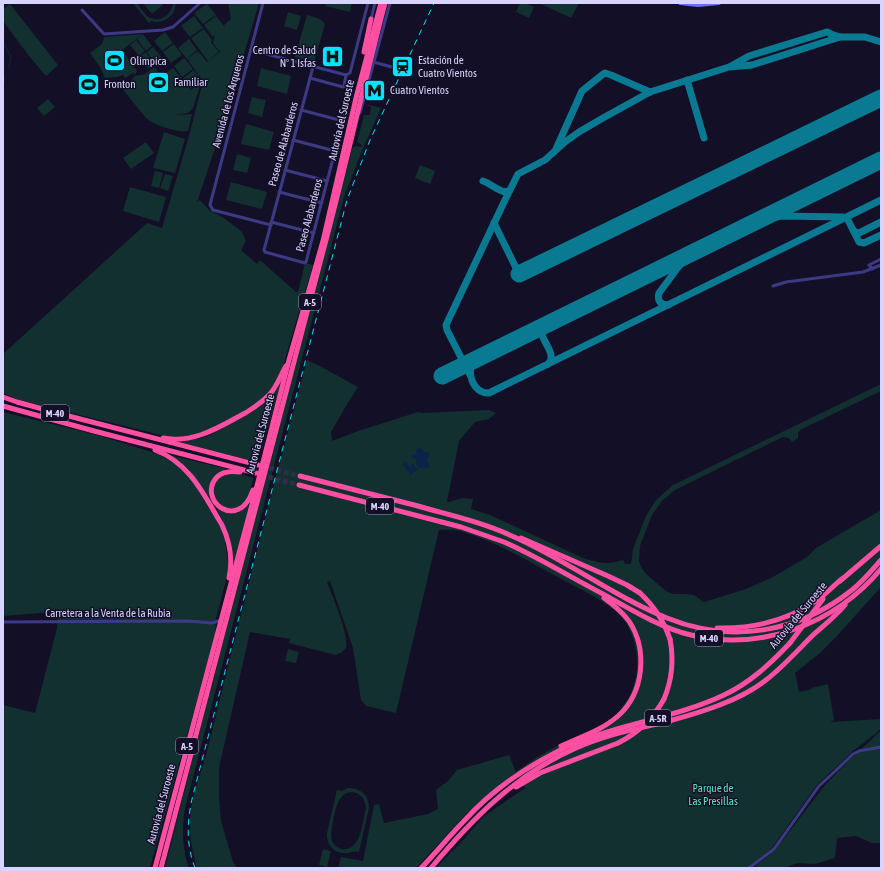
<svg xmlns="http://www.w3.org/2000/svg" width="884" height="871" font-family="'Asap Condensed',sans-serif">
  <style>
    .green { fill: #12302f; fill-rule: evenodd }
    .water { fill: #0c2248 }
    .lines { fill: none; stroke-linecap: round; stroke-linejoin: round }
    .stream { stroke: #0c2248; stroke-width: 1 }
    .taxiway { stroke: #0a7a92; stroke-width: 7 }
    .runway { stroke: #0a7a92; stroke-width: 17 }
    .highway-tunnel { stroke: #312d47; stroke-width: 5; stroke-dasharray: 5 2.5; stroke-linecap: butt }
    .street { stroke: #3d3a85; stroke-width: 3 }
    .secondary { stroke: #6f6bff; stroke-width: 4 }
    .highway { stroke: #ff4fa3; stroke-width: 5 }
    .rail { stroke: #00e5ff; stroke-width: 1; stroke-dasharray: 6 5; stroke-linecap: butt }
    .highway-bridge { stroke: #ff4fa3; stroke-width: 5 }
    .labels { text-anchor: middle; stroke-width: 3; stroke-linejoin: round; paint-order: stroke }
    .shield { fill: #130f26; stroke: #9e99be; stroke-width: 1 }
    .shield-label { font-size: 10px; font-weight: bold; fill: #d9d4ff }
    .poi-label { font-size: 11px; fill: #d9d4ff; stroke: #130f26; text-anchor: start }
    .street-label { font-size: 11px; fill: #d9d4ff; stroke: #130f26 }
    .park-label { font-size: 11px; fill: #5fe0c0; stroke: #130f26 }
  </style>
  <rect width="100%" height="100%" fill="#130f26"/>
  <g class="green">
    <path d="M133,3H137C140,7 143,12 147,16C158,24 172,16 173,3H176C175,16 164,25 151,21L149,23Z"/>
    <polygon points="143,3 165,3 152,14"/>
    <polygon points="228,3 259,3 224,122 197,202 200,200 209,210 224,218 242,232 246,241 241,250 257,264 260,260 296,292 298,292 305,263 313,265 280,376 268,394 254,406 208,431 182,437 165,436 19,400 3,393 3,354 147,223 162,228 189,136 203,81 187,59 198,51 207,62 220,52 213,43 215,35 213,37 204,25 216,16 225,27 224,25 231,19"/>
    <polygon points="326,3 352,3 350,12 325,6"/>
    <polygon points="520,3 525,3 534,7 529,18 516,12"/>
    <polygon points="539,3 579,3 571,18"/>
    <polygon points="10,4 58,65 46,76 29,56 3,21 3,9"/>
    <polygon points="207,4 216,15 203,24 194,13"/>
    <polygon points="288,12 301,16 297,30 284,26"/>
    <path d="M307,15C314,17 321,18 325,24L314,62L295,57Z"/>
    <polygon points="194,16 203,28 190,37 181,26"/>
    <polygon points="204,29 212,40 211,42 219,52 208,61 191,38"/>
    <polygon points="165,32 173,43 162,51 154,41"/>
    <polygon points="143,34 152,46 146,51 137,39"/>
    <polygon points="143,34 122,50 137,71 135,75 133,73 125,78 123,75 117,77 105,78 100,67 90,53 102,44 104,37"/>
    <polygon points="189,39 197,50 187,59 178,48"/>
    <polygon points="136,40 145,51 139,56 130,45"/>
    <polygon points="174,44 182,55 171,63 163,52"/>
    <polygon points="153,47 162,58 155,63 147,52"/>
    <polygon points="146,52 154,64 148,69 139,57"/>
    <polygon points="184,58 193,69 182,77 174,66"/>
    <path d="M153,68H155L162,76L173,68L191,90L201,83L193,108L188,113L174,115L192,114L188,131C181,134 152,124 147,119C139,110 131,99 123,90L135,76L145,74Z"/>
    <polygon points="261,68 291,76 287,94 257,86"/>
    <polygon points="194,70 202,81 191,89 183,78"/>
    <polygon points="252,97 266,100 262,117 248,113"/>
    <polygon points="48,99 55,107 44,116 37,108"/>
    <path d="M365,104L381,108L361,153L344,197L185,808C182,827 182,850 189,868H165L210,690L213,684L218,661L352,150L353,147L357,146L361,147L362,145L357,142L364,115H370L371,107Z"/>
    <polygon points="246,124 274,132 269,150 241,144"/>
    <polygon points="164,132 185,139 175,173 153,168"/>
    <polygon points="146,142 154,153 131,169 123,158"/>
    <polygon points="237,154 251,158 247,173 233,170"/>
    <polygon points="420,165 435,171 430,184 415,178"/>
    <polygon points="155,171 163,173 159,188 151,186"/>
    <polygon points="165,174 173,176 168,191 160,188"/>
    <polygon points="231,182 267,192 262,209 226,200"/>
    <polygon points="130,187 166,197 159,222 123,211"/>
    <path d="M307,360L318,365L358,387L346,406L331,432L332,441L358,431L418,412L423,413L489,410L496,413L489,419L475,422L459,441L447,502H451L452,501L462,498L473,499L471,509L490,515L583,558C599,563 607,565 623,560L625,564H631L633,549L646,516L656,500L673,485L881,384V391L802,429L798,432V438L792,442L789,438L783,437L675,490L662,501L652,515L640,546L639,561L641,567L646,574L666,591L673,594H686L694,595L704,602L746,589L771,578L807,557L816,548L881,510V587L837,636L819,654L795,673L799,692L812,689L811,688L828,684L834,720L830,722L881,719V728L875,734L852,752L817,785L772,848L747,868H436L464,839L483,817L525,788L516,772L467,813L416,868H338L341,857L363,861L374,805L379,804L384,823L428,814L438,809L436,790L448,781L457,770L509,755L516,772C533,759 552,748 571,739C589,731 609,725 622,708C641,683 642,650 626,623C615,605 585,592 567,582C533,564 500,543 463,532C456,529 447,530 439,530L396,713L366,706L361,700L353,648L330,581L327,582C333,597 349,635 346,648L341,653L335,655L289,643L290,639L250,632L219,768V797L221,821L233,862L237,868H197C193,854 190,840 190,825C189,802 200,777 206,755L273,487Z"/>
    <polygon points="285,372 257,462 176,441 202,438 213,434 262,405 278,386"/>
    <polygon points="3,412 97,435 158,454 176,464 190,477 214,516 224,534 228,563 228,573 216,618 215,636 150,868 3,868 3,705 35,713 57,628 58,613 53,612 3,616"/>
    <path d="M169,455L227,469C190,483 217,524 241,511C243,510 246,507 248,505H249L235,562C232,557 233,550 231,544C230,540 229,536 227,532C218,505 193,471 169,455Z"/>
    <path d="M236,473L254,478C251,485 250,495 246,501C234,518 206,503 216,483C217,480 218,478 221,476C225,473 231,474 236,473Z"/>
    <polygon points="288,649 299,652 296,663 285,661"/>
    <polygon points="881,730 881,843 872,843 856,836 837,838 835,858 815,864 797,863 785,868 753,868 775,850 825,785 849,760 872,739"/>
    <path d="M348,788C361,788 369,795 369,808L359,852C353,850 350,854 344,853C333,853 326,843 327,833L337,790L342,791ZM352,792C361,793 365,799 366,808C362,822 362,852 341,849C334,846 331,842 331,834C334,820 334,793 352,792Z"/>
    <polygon points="323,849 331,851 327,867 319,865"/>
  </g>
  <g class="water">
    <polygon points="116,51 123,68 114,72 107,55"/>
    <polygon points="157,78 167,87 162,91 156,86 153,89 150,86"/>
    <polygon points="418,448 421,448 424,452 428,452 429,455 427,460 429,463 429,468 420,468 417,466 416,459 412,458 412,455 417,454 416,450"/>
    <polygon points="404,461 408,463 409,467 413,463 415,467 418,469 410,476 409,472 405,469 405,467 403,464"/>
  </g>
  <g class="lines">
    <g class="stream">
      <polyline points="3,42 11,57 9,67"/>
      <polyline points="3,85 5,78"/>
    </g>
    <g class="taxiway">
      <polyline points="731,66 749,56 827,32 831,34 840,37"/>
      <polyline points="687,80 704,138"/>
      <polyline points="556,149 582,91 602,75 605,73 611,75 650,92"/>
      <path d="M483,181C491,184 497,190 505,192L509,191"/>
      <polyline points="759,220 782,216 843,217 848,220 859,242 864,243 881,235"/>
      <polyline points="494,223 519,274"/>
      <polyline points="853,230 855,232 859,233 881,222"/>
      <path d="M668,305C660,305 657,300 659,293L679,266L696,251"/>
      <path d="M547,324L544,327L542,334C544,344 557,355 548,364"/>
      <path d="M476,359C464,370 473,394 489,393L881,200"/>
      <polyline points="470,375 447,330 446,325 505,200 518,174 545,160 565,142 579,132 603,118 650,92 729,67 752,65 840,37 865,37 881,42"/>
    </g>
    <g class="runway">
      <polyline points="519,274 881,98"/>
      <polyline points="442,376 881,160"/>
    </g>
    <g class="highway-tunnel">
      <polyline points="262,466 300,476"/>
      <polyline points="261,475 299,485"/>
    </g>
    <g class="street">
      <polyline points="263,3 210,205 213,210 271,225"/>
      <polyline points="82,10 104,34 163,30 173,27 200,3"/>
      <polyline points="371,19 375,3"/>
      <polyline points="251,50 346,75"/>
      <polyline points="373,62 392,67 399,60"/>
      <polyline points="313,67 264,250 265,252 305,263 306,262 351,90 350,88 344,86"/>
      <polyline points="346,75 350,73 368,3"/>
      <polyline points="310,78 343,87 344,86 346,75"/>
      <polyline points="301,110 343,121"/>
      <polyline points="360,113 390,3"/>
      <polyline points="293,140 335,151"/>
      <polyline points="285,170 327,181"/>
      <polyline points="279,192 322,203"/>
      <polyline points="271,222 314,233"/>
      <polyline points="872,269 869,265 881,259"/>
      <polyline points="773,286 786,282 863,272 881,265"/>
      <polyline points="3,622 188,621 212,623 221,620"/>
      <polyline points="749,868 774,849 819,786 831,775 853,754 859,751 881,747"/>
    </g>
    <polyline class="secondary" points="680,3 698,5 719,3"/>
    <g class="highway">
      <polyline points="364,52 371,19"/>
      <polyline points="3,397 17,402 61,414 258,465"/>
      <polyline points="3,406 94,431 256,473"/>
      <path d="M163,438C190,443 213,431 236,418C248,412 259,405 269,395C277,387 280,376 286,366"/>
      <path d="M155,450C190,463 204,495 222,525C230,542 233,560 229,578"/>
      <path d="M240,472C232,471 223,471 217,477C196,500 239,533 253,490"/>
      <path d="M300,476C339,486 378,496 418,506C449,515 482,522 512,536C565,559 613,596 667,618C731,644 798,633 852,590C863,581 872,570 881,560"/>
      <path d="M299,485L461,527C475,532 490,537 504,542C538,557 570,577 603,594C630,609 661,628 691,635C761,652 835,624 881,569"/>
      <polyline points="521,538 608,576 627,585 640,593"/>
      <polyline points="840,581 881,546"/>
      <path d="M717,628C753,629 789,620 819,599C827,593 834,585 842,579"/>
      <path d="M664,699C672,680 674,660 670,639"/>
      <path d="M561,746C580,737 601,731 618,716C644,693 648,650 629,621C622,612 614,605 604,598"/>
      <polyline points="516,787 540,773 618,743"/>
      <polyline points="155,868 258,482 289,360 323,241 356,98 381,3"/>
      <path d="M161,868L326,240C347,161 364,82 385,3"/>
      <path d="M421,868C436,853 449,836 464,821C489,793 520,771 553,754C606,725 669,721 724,695C750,683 771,663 790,643"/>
      <path d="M431,868C473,818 515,775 576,748C607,734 637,729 669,721C702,712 739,701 766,680C783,667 797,651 812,636C823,626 835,617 845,605"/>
    </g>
    <path class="rail" d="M195,868C186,845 187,822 192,799L347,200L370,140L434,3"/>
    <g class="highway-bridge">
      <path d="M640,593C654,606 664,621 670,639"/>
      <polyline points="790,643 823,599"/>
      <path d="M618,743C638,733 653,719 664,699"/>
    </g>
  </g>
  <defs>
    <symbol id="hospital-square" viewBox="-11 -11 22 22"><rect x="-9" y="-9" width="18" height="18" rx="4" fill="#00e5ff" stroke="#130f26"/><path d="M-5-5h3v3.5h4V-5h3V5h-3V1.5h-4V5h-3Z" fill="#111"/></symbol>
    <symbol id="stadium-square" viewBox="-11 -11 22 22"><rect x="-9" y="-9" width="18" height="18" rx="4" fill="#00e5ff" stroke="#130f26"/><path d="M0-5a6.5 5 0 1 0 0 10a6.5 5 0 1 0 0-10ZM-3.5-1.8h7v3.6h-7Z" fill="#111"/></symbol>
    <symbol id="station-square" viewBox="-11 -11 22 22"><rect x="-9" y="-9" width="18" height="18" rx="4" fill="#00e5ff" stroke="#130f26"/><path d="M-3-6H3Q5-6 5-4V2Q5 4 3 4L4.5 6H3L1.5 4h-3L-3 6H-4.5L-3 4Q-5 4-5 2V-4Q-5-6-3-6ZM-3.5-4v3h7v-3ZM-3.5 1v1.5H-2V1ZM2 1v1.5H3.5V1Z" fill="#111"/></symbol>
    <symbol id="metro-square" viewBox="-11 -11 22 22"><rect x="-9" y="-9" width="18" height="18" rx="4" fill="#00e5ff" stroke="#130f26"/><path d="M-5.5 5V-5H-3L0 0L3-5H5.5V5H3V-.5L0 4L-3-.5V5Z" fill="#111"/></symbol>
  </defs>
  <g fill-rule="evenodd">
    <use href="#hospital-square" x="320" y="44" width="25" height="25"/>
    <use href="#stadium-square" x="102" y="48" width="25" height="25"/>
    <use href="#station-square" x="390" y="54" width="25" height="25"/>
    <use href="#stadium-square" x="146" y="70" width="25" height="25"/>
    <use href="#stadium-square" x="76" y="72" width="25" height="25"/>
    <use href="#metro-square" x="362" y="78" width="25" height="25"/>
  </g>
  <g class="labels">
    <g class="shield">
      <rect x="299" y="294" width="22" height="16" rx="3"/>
      <rect x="41" y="405" width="28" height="16" rx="3"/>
      <rect x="366" y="498" width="28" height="16" rx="3"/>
      <rect x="695" y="630" width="28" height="16" rx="3"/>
      <rect x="645" y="710" width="26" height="16" rx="3"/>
      <rect x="176" y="738" width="22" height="16" rx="3"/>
    </g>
    <g class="shield-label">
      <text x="310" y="306">A-5</text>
      <text x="55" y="417">M-40</text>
      <text x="380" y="510">M-40</text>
      <text x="709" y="642">M-40</text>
      <text x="658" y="722">A-5R</text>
      <text x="187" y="750">A-5</text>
    </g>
    <g class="poi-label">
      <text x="316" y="54" text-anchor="end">Centro de Salud<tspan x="316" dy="13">Nº 1 Isfas</tspan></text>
      <text x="418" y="64">Estación de<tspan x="418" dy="13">Cuatro Vientos</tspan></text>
      <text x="130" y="65">Olímpica</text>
      <text x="174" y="86">Familiar</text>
      <text x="104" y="88">Fronton</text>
      <text x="390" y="94">Cuatro Vientos</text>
    </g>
    <g class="street-label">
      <text transform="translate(228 101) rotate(-75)" y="4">Avenida de los Arqueros</text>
      <text transform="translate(341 120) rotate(-77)" y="4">Autovía del Suroeste</text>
      <text transform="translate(283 144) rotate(-75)" y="4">Paseo de Alabarderos</text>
      <text transform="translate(309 215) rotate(-75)" y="4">Paseo Alabarderos</text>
      <text transform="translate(260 434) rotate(-75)" y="4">Autovía del Suroeste</text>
      <text x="108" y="617">Carretera a la Venta de la Rubia</text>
      <text transform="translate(798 615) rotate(-50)" y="4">Autovía del Suroeste</text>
      <text transform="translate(161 804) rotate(-75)" y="4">Autovía del Suroeste</text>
    </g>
    <g class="park-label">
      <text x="713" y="792">Parque de<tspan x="713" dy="13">Las Presillas</tspan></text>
    </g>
  </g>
  <rect width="884" height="871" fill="none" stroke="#d9d4ff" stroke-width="8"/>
</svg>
